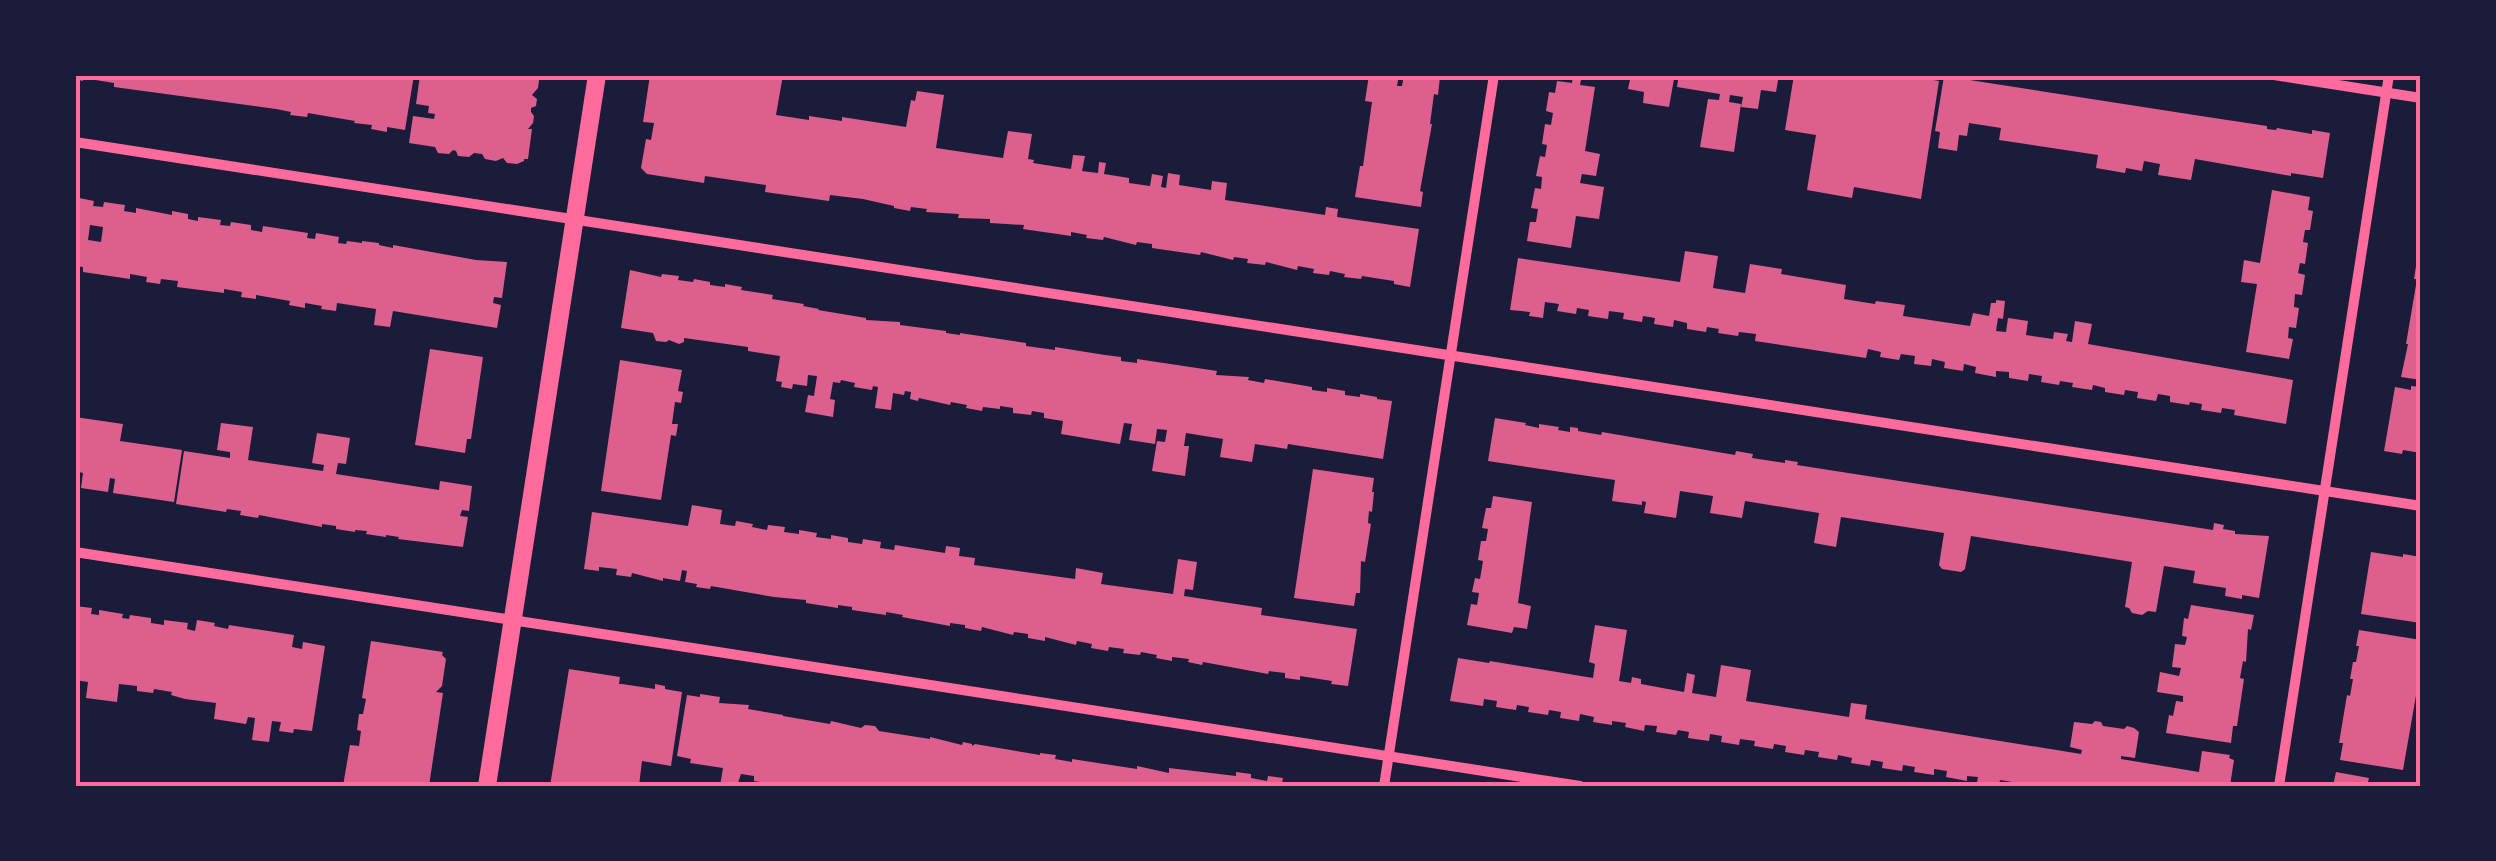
<svg xmlns="http://www.w3.org/2000/svg" width="2496" height="861" font-family="'Open Sans',sans-serif">
  <style>
    .building { fill: #dd5f8e; fill-rule: evenodd }
    .lines { fill: none; stroke-linecap: round; stroke-linejoin: round }
    .minor { stroke: #ff6b9d; stroke-width: 10 }
    .tertiary { stroke: #ff6b9d; stroke-width: 18 }
    .neatline { fill: none; stroke: #ff6b9d; stroke-width: 4 }
  </style>
  <rect width="100%" height="100%" fill="#1b1b3a"/>
  <g class="building">
    <polygon points="75,75 414,75 405,130 387,127 387,132 371,129 372,125 354,123 355,121 308,113 307,117 290,115 291,112 276,109 114,87 114,83 83,78 83,81 75,79"/>
    <polygon points="420,75 536,75 539,80 538,88 532,95 537,99 536,106 531,108 531,112 534,116 533,123 528,129 532,129 528,159 524,159 524,161 517,164 507,163 503,158 496,161 485,159 482,154 474,153 469,157 458,156 456,151 453,150 449,154 438,153 435,147 409,143 413,116 434,119 435,114 428,113 429,106 416,104"/>
    <polygon points="650,75 783,75 776,115 809,120 809,116 842,121 842,117 906,127 911,100 915,101 917,91 944,95 936,148 1003,158 1008,131 1032,134 1028,159 1034,160 1033,163 1071,169 1073,155 1085,156 1082,171 1098,173 1099,162 1106,163 1104,174 1129,178 1129,183 1150,186 1152,174 1163,176 1161,187 1166,188 1168,173 1180,175 1179,185 1211,190 1212,181 1227,183 1225,200 1325,215 1326,207 1338,209 1337,217 1419,229 1410,287 1394,284 1394,281 1362,276 1361,279 1344,277 1345,274 1330,271 1329,275 1313,273 1314,269 1298,266 1297,270 1266,262 1265,265 1247,263 1248,259 1234,257 1233,260 1201,252 1200,255 1152,248 1152,244 1137,242 1136,245 1104,237 1103,240 1086,238 1087,235 1071,232 1071,236 1023,229 1024,225 990,223 990,219 958,218 959,214 926,212 927,209 911,207 910,211 894,208 894,206 863,199 830,195 829,201 765,192 766,185 705,176 704,183 647,174 641,168 646,139 651,140 654,123 643,122"/>
    <polygon points="1369,75 1399,75 1397,86 1402,86 1404,75 1440,77 1438,95 1434,94 1430,124 1432,124 1420,191 1423,192 1421,207 1355,197 1360,166 1363,166 1372,102 1365,101"/>
    <polygon points="1573,75 1582,75 1580,85 1595,87 1585,151 1600,154 1596,176 1582,174 1580,183 1604,187 1599,219 1576,216 1571,248 1527,241 1530,222 1536,222 1538,209 1531,208 1535,188 1541,189 1542,177 1536,176 1540,156 1545,157 1547,145 1542,144 1545,124 1551,125 1553,113 1546,111 1549,92 1555,93 1557,81 1572,83"/>
    <polygon points="1631,75 1779,75 1776,92 1761,90 1758,109 1741,107 1743,97 1730,95 1729,102 1741,104 1734,152 1700,147 1708,99 1719,100 1720,94 1677,87 1678,80 1674,79 1669,107 1643,103 1644,92 1628,89"/>
    <polygon points="1794,75 1905,75 1939,81 1921,199 1854,187 1852,198 1807,190 1816,135 1785,130"/>
    <polygon points="1944,76 2201,116 2267,126 2267,129 2276,130 2277,128 2312,134 2312,130 2330,133 2323,178 2291,173 2291,176 2195,159 2191,180 2158,175 2160,164 2144,161 2142,171 2126,168 2125,173 2096,168 2098,155 1999,140 2001,128 1969,123 1967,136 1959,135 1957,151 1938,148 1940,132 1935,131"/>
    <polygon points="2272,190 2310,197 2308,210 2313,211 2310,230 2305,230 2303,242 2308,243 2305,264 2300,263 2298,273 2305,275 2302,295 2295,294 2294,307 2299,308 2296,328 2289,327 2288,338 2293,339 2289,359 2246,352 2257,284 2241,282 2244,260 2260,263"/>
    <path d="M79,198L94,201L93,206L103,207L104,202L125,205L124,211L136,213V208L172,215V211L188,214V219L198,221V217L221,220L220,225L230,226L231,222L251,225V230L262,232L263,226L308,233L307,238L315,239L316,233L339,237L338,243L346,244L347,241L362,243V241L379,243V245L393,248V245L476,260L507,262L502,298L494,297L493,303L501,305L497,328L393,311L390,327L374,325L376,309L337,303L336,311L321,309L322,306L305,303V308L289,305L290,301L256,295V299L241,297L242,292L224,289V293L177,287L178,281L161,279L160,284L146,282L147,277L130,274V279L83,272V267L75,266V203H78ZM90,225L103,227L101,242L88,240Z"/>
    <polygon points="2419,247 2421,247 2421,380 2401,377 2408,344 2406,344 2417,279 2414,279"/>
    <polygon points="1685,251 1718,256 1713,288 1745,293 1750,264 1782,269 1781,274 1846,285 1844,299 1875,304 1876,301 1905,305 1903,316 1970,326 1973,313 1989,316 1991,303 1996,303 1996,300 2005,301 2003,319 1998,318 1996,331 2006,332 2008,318 2028,321 2026,335 2053,339 2054,332 2068,334 2066,341 2072,342 2075,321 2092,324 2088,344 2293,380 2286,424 2234,415 2235,410 2222,408 2221,413 2201,410 2202,404 2190,402 2189,405 2170,402 2170,396 2158,394 2156,401 2137,398 2138,392 2125,390 2124,395 2105,392 2105,388 2093,385 2092,390 2072,387 2073,383 2060,381 2059,385 2041,382 2042,376 2029,374 2028,381 2009,378 2009,372 1996,371 1996,377 1975,373 1976,367 1964,364 1963,371 1944,368 1945,362 1932,359 1931,366 1914,364 1915,356 1901,354 1899,360 1880,357 1881,352 1868,349 1866,358 1755,341 1756,334 1739,332 1738,336 1718,333 1719,329 1707,327 1706,332 1687,329 1687,323 1674,320 1673,327 1654,324 1655,318 1643,316 1642,322 1623,319 1624,313 1609,311 1608,319 1588,316 1589,310 1577,308 1576,314 1557,311 1559,304 1545,302 1543,318 1529,316 1530,312 1510,310 1518,258 1680,282"/>
    <polygon points="630,270 661,277 662,274 679,276 678,280 693,282 694,279 710,282 710,285 725,287 725,284 742,287 741,290 773,295 772,299 804,304 803,306 819,309 818,310 866,318 866,320 900,322 900,325 946,331 946,333 960,335 960,333 1026,343 1026,346 1055,350 1055,347 1105,355 1121,357 1121,361 1137,363 1137,359 1217,371 1216,375 1249,377 1248,380 1264,383 1265,379 1312,387 1312,390 1327,392 1327,388 1345,391 1345,395 1360,397 1360,394 1377,397 1377,399 1392,401 1383,459 1288,444 1287,449 1255,444 1252,462 1220,457 1223,439 1186,433 1184,446 1189,446 1185,476 1152,471 1157,441 1165,442 1167,430 1157,429 1155,444 1129,440 1132,424 1124,423 1120,444 1061,434 1063,421 1044,418 1044,413 1032,411 1031,415 1013,413 1013,408 1000,406 1000,409 983,407 982,411 966,408 967,405 951,402 950,405 919,398 918,401 910,399 911,392 905,391 904,395 893,393 891,410 875,408 878,387 873,386 872,390 854,387 855,383 841,380 840,383 833,382 830,399 835,400 833,417 805,412 808,395 814,396 817,376 808,375 807,386 793,384 792,389 781,387 782,382 776,381 780,356 748,351 748,347 684,338 684,342 679,344 669,340 666,342 656,341 653,333 621,328"/>
    <polygon points="430,349 483,357 471,439 467,439 465,453 415,445"/>
    <polygon points="620,360 682,370 678,391 683,392 681,403 675,402 672,424 678,424 676,436 671,435 661,500 601,491"/>
    <polygon points="2411,386 2421,387 2421,453 2403,450 2402,454 2384,451 2395,387 2411,390"/>
    <polygon points="75,417 123,424 120,441 182,450 174,502 113,493 115,479 110,478 108,492 81,488 83,473 79,472 77,482 75,482"/>
    <polygon points="1495,418 1526,423 1525,425 1539,428 1539,424 1559,427 1558,430 1570,432 1570,427 1578,428 1578,431 1601,435 1602,432 1735,455 1736,451 1753,454 1752,458 1785,463 1785,460 1798,462 1797,465 2213,530 2214,523 2224,525 2223,529 2235,531 2235,534 2269,536 2259,598 2242,595 2242,599 2225,596 2226,588 2193,583 2195,571 2164,566 2156,612 2148,611 2142,615 2132,613 2129,608 2125,607 2132,562 1971,536 1965,569 1961,572 1942,569 1939,565 1944,533 1841,517 1836,547 1814,543 1819,513 1745,501 1742,518 1710,513 1713,496 1680,491 1676,518 1644,513 1646,502 1642,501 1642,505 1612,501 1615,480 1488,461"/>
    <polygon points="221,423 253,427 248,460 323,471 324,465 312,463 317,433 350,438 346,464 338,463 336,474 439,490 440,481 472,486 469,511 462,510 460,516 468,517 463,547 398,539 399,537 386,535 386,537 366,534 367,531 355,530 355,532 336,529 336,526 322,524 322,527 259,515 258,518 240,515 241,511 227,509 226,512 176,504 184,451 230,458 230,452 217,450"/>
    <polygon points="1313,469 1374,478 1372,492 1374,492 1372,512 1369,511 1368,523 1371,524 1365,562 1361,561 1360,593 1356,593 1354,606 1294,598"/>
    <polygon points="1493,496 1532,502 1518,603 1531,606 1527,629 1514,627 1512,633 1467,625 1471,604 1477,605 1479,593 1472,592 1475,578 1480,579 1483,561 1478,560 1481,541 1486,541 1488,529 1482,528 1486,508 1491,508"/>
    <polygon points="692,505 722,510 720,524 735,526 736,521 753,524 752,527 767,530 768,525 785,527 784,532 799,534 799,530 817,533 816,537 831,539 831,535 848,538 848,542 862,544 863,539 881,542 880,548 894,550 895,545 945,553 946,546 960,548 959,556 975,558 974,565 1075,579 1076,568 1103,573 1101,584 1173,594 1178,559 1197,562 1193,590 1185,589 1184,596 1262,608 1261,615 1357,629 1348,686 1331,684 1332,681 1300,676 1300,680 1285,678 1285,673 1269,671 1268,674 1203,662 1202,665 1188,662 1189,659 1172,657 1172,661 1156,658 1157,655 1141,652 1140,655 1123,653 1124,649 1109,647 1108,651 1091,648 1092,644 1077,641 1076,645 1045,637 1045,641 1028,638 1028,634 1014,632 1013,635 982,627 981,631 965,628 965,625 950,623 950,626 902,617 903,615 886,612 886,615 852,610 852,607 838,605 838,608 806,603 806,600 774,597 711,586 710,589 696,587 697,584 685,582 687,571 682,570 680,581 663,578 663,581 632,573 631,577 616,575 617,569 599,567 599,571 584,569 592,512 688,526"/>
    <polygon points="2371,552 2403,557 2403,554 2421,557 2421,623 2361,614"/>
    <polygon points="2191,605 2254,615 2251,630 2248,629 2246,662 2243,661 2240,678 2244,679 2237,726 2233,726 2231,743 2166,733 2169,715 2173,716 2176,701 2183,702 2183,696 2157,692 2160,672 2179,676 2181,668 2172,667 2175,644 2185,645 2187,637 2182,636 2184,618 2188,619"/>
    <polygon points="75,606 92,608 91,614 99,615 99,610 123,614 122,618 129,619 130,615 151,618 151,623 164,625 164,620 188,623 187,629 195,631 197,620 215,623 214,626 228,629 229,625 294,635 292,647 302,649 303,642 325,646 312,731 294,729 293,733 279,731 281,722 272,721 269,742 252,740 255,718 248,717 246,724 214,719 216,703 185,699 171,695 172,692 154,689 153,693 137,691 137,686 119,684 117,702 86,698 88,682 75,680"/>
    <polygon points="1595,625 1627,630 1619,681 1631,683 1632,677 1641,679 1641,684 1684,692 1687,673 1695,675 1692,693 1716,697 1721,665 1751,670 1746,701 1849,717 1851,703 1867,705 1865,719 2081,754 2082,750 2070,747 2074,722 2092,724 2095,721 2101,722 2103,726 2124,729 2127,726 2134,728 2139,732 2135,758 2121,756 2121,759 2199,772 2202,751 2230,755 2229,758 2234,760 2230,786 2045,786 2032,784 2032,786 2011,786 2012,782 2000,780 1999,786 1977,782 1978,777 1967,776 1967,781 1946,777 1947,771 1934,769 1934,775 1914,772 1915,767 1903,765 1902,771 1882,768 1883,762 1871,760 1870,766 1851,763 1852,758 1838,755 1837,760 1818,757 1819,752 1805,750 1804,755 1785,752 1786,746 1774,744 1773,749 1754,746 1755,741 1740,739 1739,745 1721,742 1722,736 1710,734 1709,741 1688,738 1689,732 1678,730 1676,735 1656,732 1657,726 1645,725 1644,731 1625,727 1626,723 1612,721 1612,725 1593,722 1594,717 1580,714 1579,721 1560,718 1561,712 1549,710 1548,715 1528,712 1529,707 1517,705 1516,710 1496,707 1497,701 1484,699 1483,706 1450,701 1458,658 1489,663 1490,661 1593,678 1595,664 1589,662"/>
    <polygon points="2359,630 2421,640 2421,667 2403,770 2340,760 2343,743 2339,743 2347,695 2350,696 2353,679 2350,679 2353,662 2356,662 2359,646 2356,646"/>
    <polygon points="371,641 443,652 442,655 446,659 442,686 436,692 443,693 429,786 343,786 350,745 359,746 361,731 357,730 359,714 363,714 366,699 362,698"/>
    <polygon points="569,669 620,677 619,684 622,684 655,689 655,684 665,686 665,689 682,692 671,766 642,761 639,786 550,786"/>
    <polygon points="700,694 720,697 719,703 749,705 748,709 783,715 783,716 830,724 831,721 861,728 865,725 875,726 879,731 930,739 930,737 962,745 963,742 972,744 972,746 975,744 1040,755 1040,753 1056,755 1055,759 1072,762 1072,759 1137,769 1137,766 1169,773 1169,768 1236,776 1236,772 1251,774 1251,778 1267,781 1268,776 1283,778 1282,783 1291,784 1290,786 771,786 772,784 754,781 754,776 741,774 737,786 720,786 723,768 690,763 691,759 677,756 687,695 700,697"/>
    <polygon points="2336,772 2369,778 2367,786 2333,786"/>
  </g>
  <g class="lines">
    <g class="minor">
      <polyline points="2274,75 2421,98"/>
      <polyline points="75,142 2421,506"/>
      <polyline points="75,552 1580,786"/>
      <polyline points="1384,786 1494,75"/>
      <polyline points="2279,786 2389,75"/>
    </g>
    <polyline class="tertiary" points="487,786 597,75"/>
  </g>
  <rect width="2496" height="861" fill="none" stroke="#1b1b3a" stroke-width="155"/>
  <rect x="78" y="78" width="2340" height="706" class="neatline"/>
</svg>
